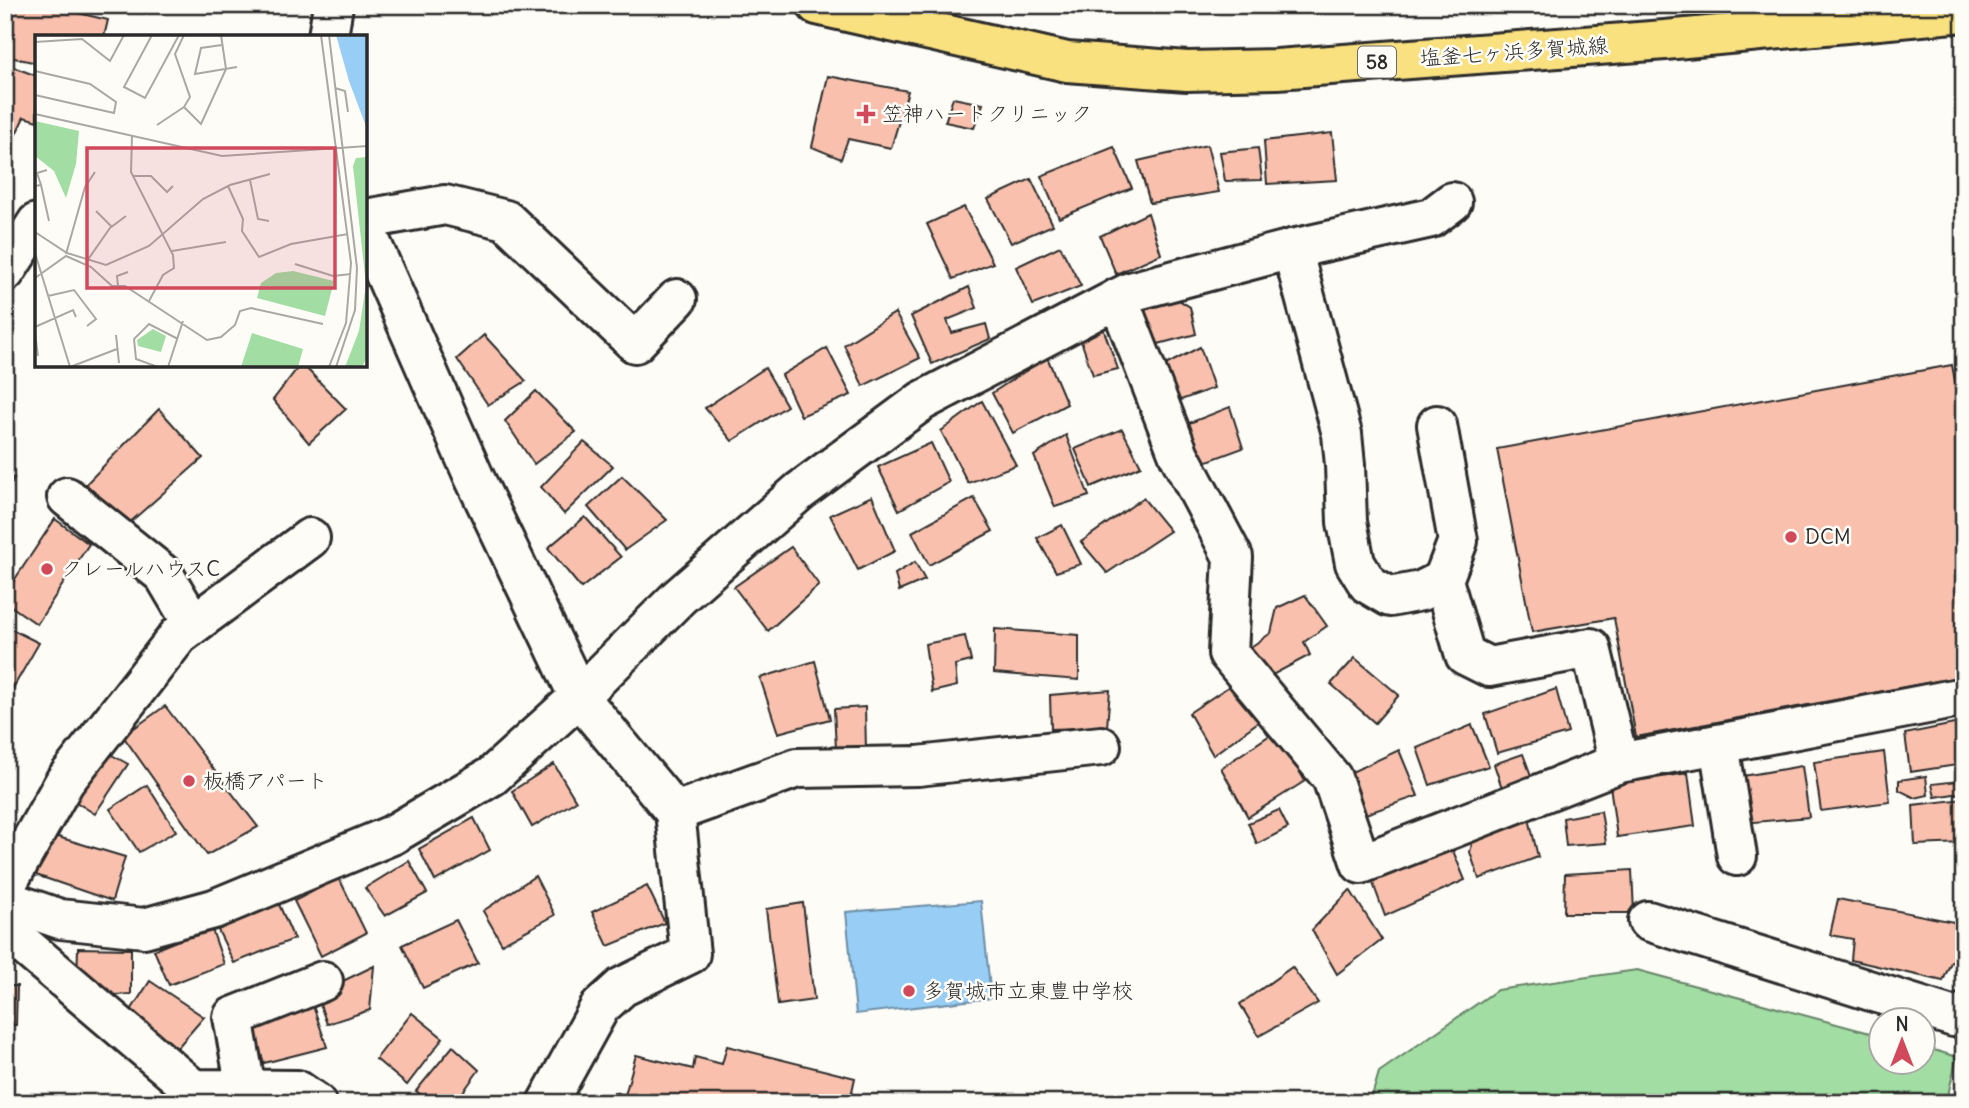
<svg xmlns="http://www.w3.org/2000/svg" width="1969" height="1108" font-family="Delius,'Klee One',sans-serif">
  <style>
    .green { fill: #a2dda3; stroke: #668467; stroke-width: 2 }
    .water { fill: #98cef6; stroke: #6c8da5; stroke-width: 2 }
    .building { fill: #f9c1ad; stroke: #2b2b2b; stroke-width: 2 }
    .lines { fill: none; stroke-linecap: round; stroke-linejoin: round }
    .minor-casing { stroke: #2b2b2b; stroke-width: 44 }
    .major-casing { stroke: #2b2b2b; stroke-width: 44 }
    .minor { stroke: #fdfcf7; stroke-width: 38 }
    .major { stroke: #fae180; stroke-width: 38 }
    .poi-dot { fill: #d1495b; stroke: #fdfcf7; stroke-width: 2.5 }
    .labels { text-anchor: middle; stroke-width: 5; stroke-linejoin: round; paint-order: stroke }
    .shield { fill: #fdfcf7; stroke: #6a6a68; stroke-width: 2 }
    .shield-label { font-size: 19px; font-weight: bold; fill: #2b2b2b }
    .street-label { font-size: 21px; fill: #2b2b2b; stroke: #fdfcf7 }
    .poi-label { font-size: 21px; fill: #2b2b2b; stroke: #fdfcf7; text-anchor: start }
    .inset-road { fill: none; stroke: #a9a8a5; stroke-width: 2 }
    .view { fill: #d1495b; fill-opacity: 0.15; stroke: #d1495b; stroke-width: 3.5 }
    .inset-edge { fill: none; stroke: #2b2b2b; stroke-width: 3.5 }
  </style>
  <rect width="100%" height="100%" fill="#fdfcf7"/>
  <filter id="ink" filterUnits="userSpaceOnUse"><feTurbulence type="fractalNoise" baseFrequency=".0143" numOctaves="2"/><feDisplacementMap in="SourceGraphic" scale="14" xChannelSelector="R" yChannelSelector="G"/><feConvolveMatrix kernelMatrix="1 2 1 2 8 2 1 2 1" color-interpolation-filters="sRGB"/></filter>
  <g filter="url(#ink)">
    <polygon class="green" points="1637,970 1881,1036 1882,1062 1924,1062 1924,1047 1957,1057 1946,1103 1370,1103 1379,1072 1497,990"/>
    <polygon class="water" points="981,901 991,998 856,1014 846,912"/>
    <g class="building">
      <polygon points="5,5 44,5 108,20 104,37 37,37 37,63 5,56"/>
      <polygon points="5,64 37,76 37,121 24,117 16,134 5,131"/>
      <polygon points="828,76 908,91 891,148 848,139 841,159 812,147"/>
      <polygon points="953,98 983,104 974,128 945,122"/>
      <polygon points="1332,133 1337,180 1267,184 1264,141"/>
      <polygon points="1207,145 1219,192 1150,203 1138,161"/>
      <polygon points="1114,147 1132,188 1059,218 1041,176"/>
      <polygon points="1258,148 1262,180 1225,181 1220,152"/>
      <polygon points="1031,179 1053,225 1011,243 988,199"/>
      <polygon points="964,207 993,263 953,279 927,224"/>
      <polygon points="1148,213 1161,254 1116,274 1100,236"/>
      <polygon points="1060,246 1081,286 1033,305 1016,267"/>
      <polygon points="969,287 977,308 947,320 952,333 986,324 990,339 932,364 911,316"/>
      <polygon points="1169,294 1190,307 1196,334 1147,347 1134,309"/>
      <polygon points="895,313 920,358 863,386 844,345"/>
      <polygon points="1103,328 1118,369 1093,375 1079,335"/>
      <polygon points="484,335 526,381 488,405 457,359"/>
      <polygon points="1200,347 1214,388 1170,404 1156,370"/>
      <polygon points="827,348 851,395 801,416 782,375"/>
      <polygon points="1047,357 1067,404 1013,433 992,393"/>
      <polygon points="1952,365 1964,429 1964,676 1636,737 1614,618 1532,632 1497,449"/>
      <polygon points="299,366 304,366 346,409 309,443 273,400"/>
      <polygon points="765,368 787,406 732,441 705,408"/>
      <polygon points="536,391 576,432 534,464 505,421"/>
      <polygon points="982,401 1016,465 968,483 941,431"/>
      <polygon points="1230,407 1243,448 1194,466 1179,427"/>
      <polygon points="159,409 203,458 127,525 86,484"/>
      <polygon points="1122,429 1141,466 1091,487 1075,449"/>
      <polygon points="1066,435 1089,496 1055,507 1034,456"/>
      <polygon points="584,442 613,466 564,514 541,487"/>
      <polygon points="931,443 949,482 899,510 878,467"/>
      <polygon points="5,476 14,478 5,497"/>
      <polygon points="622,476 667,520 625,550 588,507"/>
      <polygon points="872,496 895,551 858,570 830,515"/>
      <polygon points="974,498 993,531 929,565 912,532"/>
      <polygon points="1143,498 1170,531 1107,573 1081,542"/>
      <polygon points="585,517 621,557 581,588 548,548"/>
      <polygon points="55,519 89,544 37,624 5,602 5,594"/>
      <polygon points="1062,525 1081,564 1056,572 1037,538"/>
      <polygon points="791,547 819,585 768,631 734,587"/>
      <polygon points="915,562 925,580 899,591 895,574"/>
      <polygon points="1305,595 1327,626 1304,642 1310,655 1263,680 1245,651 1271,633 1277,608"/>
      <polygon points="5,626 39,643 5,702"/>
      <polygon points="995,629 1079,635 1079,680 994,673"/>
      <polygon points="965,636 971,661 955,665 957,686 932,692 925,644"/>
      <polygon points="1355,658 1399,695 1375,723 1331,684"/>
      <polygon points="815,661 830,719 778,733 760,678"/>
      <polygon points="1240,679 1265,717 1213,755 1189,713"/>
      <polygon points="1556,689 1568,733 1497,753 1485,714"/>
      <polygon points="1110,690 1107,727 1051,729 1050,695"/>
      <polygon points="165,706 258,827 207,855 123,736"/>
      <polygon points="865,707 866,750 836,749 834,709"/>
      <polygon points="1964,722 1964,764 1910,772 1905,734"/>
      <polygon points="1472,725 1489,766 1430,785 1417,748"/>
      <polygon points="1276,731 1305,781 1248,817 1221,768"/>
      <polygon points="101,749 128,764 95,814 68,797"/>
      <polygon points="1399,750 1418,796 1354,818 1343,776"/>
      <polygon points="1884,752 1890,802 1821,811 1814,762"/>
      <polygon points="1523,754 1533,781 1503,791 1494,764"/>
      <polygon points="554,764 576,801 532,827 512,791"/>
      <polygon points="1802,766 1809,817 1743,823 1737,777"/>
      <polygon points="1688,773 1695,826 1617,837 1610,785"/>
      <polygon points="1926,776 1928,795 1915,798 1899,790 1899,780"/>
      <polygon points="1958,781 1960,793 1935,797 1932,784"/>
      <polygon points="147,785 176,831 139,852 110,809"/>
      <polygon points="1964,799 1964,843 1915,845 1913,805"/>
      <polygon points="1279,810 1288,828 1257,844 1248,823"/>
      <polygon points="1601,811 1606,843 1566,846 1563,818"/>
      <polygon points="1528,814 1538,857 1479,879 1470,852 1476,828"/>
      <polygon points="474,818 490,850 435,881 419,849"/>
      <polygon points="48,834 125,857 112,901 36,875"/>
      <polygon points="1449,841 1465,880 1385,916 1370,875"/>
      <polygon points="409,861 427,893 385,916 365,888"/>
      <polygon points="1632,870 1634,913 1564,913 1565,874"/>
      <polygon points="535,876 555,915 502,944 483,911"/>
      <polygon points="339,878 366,933 321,956 294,901"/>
      <polygon points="647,886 665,923 608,946 592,912"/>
      <polygon points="1350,890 1382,940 1337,974 1312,930"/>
      <polygon points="1838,899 1964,924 1964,965 1951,962 1943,981 1851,960 1853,939 1830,935"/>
      <polygon points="278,902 294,939 234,963 216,926"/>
      <polygon points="803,903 814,1000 778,1005 766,909"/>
      <polygon points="456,920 478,963 423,988 402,945"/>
      <polygon points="211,927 224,964 169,985 154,950"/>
      <polygon points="78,948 131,949 131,994 99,996 77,980"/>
      <polygon points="374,966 370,1010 327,1024 316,994"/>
      <polygon points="1292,967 1318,1003 1259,1036 1240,1004"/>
      <polygon points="150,981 204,1017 171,1055 126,1018"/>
      <polygon points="5,986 17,986 16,1025 5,1025"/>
      <polygon points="312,1003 327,1047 264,1063 252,1024"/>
      <polygon points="412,1013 443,1038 407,1085 376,1059"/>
      <polygon points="453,1046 479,1070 455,1103 432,1103 416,1091"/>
      <polygon points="727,1046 855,1078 851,1096 871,1103 612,1103 614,1092 625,1095 636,1055 693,1069 695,1057 722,1064"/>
    </g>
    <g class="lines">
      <defs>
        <g id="minor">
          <polyline points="328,37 333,5"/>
          <polyline points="366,219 445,205 506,220 635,343 677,299"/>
          <polyline points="366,231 474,477 579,697 675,812 690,954 622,987 600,1007 547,1103"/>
          <polyline points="1292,249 1342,434 1345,465 1347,522 1355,563 1368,584 1390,597 1421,591 1443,580"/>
          <polyline points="5,272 37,223"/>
          <polyline points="1118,298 1179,455 1233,557 1228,653 1332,778 1361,864 1619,763 1964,697"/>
          <polyline points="1437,425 1458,541 1443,580 1465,655 1489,667 1591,648 1619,763"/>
          <polyline points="67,497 164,575 193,624"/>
          <polyline points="1719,744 1737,856"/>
          <polyline points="675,812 797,768 918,766 1101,746"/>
          <polyline points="5,887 65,781 179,635 310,538"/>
          <polyline points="5,900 60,919 144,928 214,909 392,835 492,776 579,697 679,597 800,491 922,401 1130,292 1292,249 1431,218 1452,202"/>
          <polyline points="1648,921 1954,1017 1964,1013"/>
          <polyline points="5,937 25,946 193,1089 297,1090 316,1103"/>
          <polyline points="246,1089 233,1017 323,981"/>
        </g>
        <polyline id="major" points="817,5 1067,62 1187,71 1277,69 1665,40 1964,12"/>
      </defs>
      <use href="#minor" class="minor-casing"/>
      <use href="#major" class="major-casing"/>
      <use href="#minor" class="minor"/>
      <use href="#major" class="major"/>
    </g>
  </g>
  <g class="poi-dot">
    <path d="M862.5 103.5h7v7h7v7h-7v7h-7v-7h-7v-7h7z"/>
    <circle cx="1791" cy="537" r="7"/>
    <circle cx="47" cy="569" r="7"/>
    <circle cx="189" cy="781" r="7"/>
    <circle cx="909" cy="991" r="7"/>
  </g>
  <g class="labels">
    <rect class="shield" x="1358" y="46.5" width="38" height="31" rx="5"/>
    <g class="shield-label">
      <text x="1377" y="69">58</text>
    </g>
    <g class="street-label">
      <text transform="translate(1514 52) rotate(-4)" y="7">塩釜七ヶ浜多賀城線</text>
    </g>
    <g class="poi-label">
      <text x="882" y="121">笠神ハートクリニック</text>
      <text x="1805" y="544">DCM</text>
      <text x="61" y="576">クレールハウスC</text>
      <text x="203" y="788">板橋アパート</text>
      <text x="923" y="998">多賀城市立東豊中学校</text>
    </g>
  </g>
  <g transform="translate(35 35)">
    <rect width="332" height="332" fill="#fdfcf7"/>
    <path d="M0,86L44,96L41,129L31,163L19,136L0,121ZM332,122V322L327,332H310L324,296L331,250L318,131L321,123ZM258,236L299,246L290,281L222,263L226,248L241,238ZM118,294L131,301L126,317L103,311L102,305ZM217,298L268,314L263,332H206Z" fill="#a2dda3"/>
    <path d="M301,0H332V94L314,46Z" fill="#98cef6"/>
    <path class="inset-road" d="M117,0L89,52L110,63L144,0M149,0L140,19L155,62L149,72L166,89L191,34L186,0M286,0L316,228L311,288L294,332M294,0L322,233L320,275L301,332M0,7L47,4L75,26L89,0M187,10L166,13L160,39L202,32M0,36L55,49L81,67L79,78L0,60M300,53L310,56L313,77M0,79L187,121L333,111M122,90L149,72M97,101L96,137L138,220L139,233L128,240L114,266M98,141H116L132,157L138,151M215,145L223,184L234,186M6,150L2,138L12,135M0,151L6,150L14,186M193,151L208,184L207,196L224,222L256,209L313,199M61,176L77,192M0,197L32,218L71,230L114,211L168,164L195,150L235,139M137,216L191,207M0,218L35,332M31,219L50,152L60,137M52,226L75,193L91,181M260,229L298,241L316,239M0,243L31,221L56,232L77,251H90L172,305L186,302L200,290L205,276L216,273L288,289M83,251L82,241L93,237M13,261L39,255L61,284L52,291M0,292L38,275L41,282M0,298L3,321M81,300L84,328M35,332L82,314M123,332L101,324L99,304L114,289L143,304M133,332L148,286"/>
    <path class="view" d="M52,113H300V253H52Z"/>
    <rect width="332" height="332" class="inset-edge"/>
  </g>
  <rect width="1969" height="1108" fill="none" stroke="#fdfcf7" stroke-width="28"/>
  <rect x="14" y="14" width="1941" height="1080" fill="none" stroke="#2b2b2b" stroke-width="2.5" filter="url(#ink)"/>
  <g transform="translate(1902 1041)"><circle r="33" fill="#fdfcf7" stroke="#a9a8a5" stroke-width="2"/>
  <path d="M0-5L12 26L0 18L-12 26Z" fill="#d1495b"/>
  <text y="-10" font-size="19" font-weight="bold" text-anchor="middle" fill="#2b2b2b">N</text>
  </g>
</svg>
